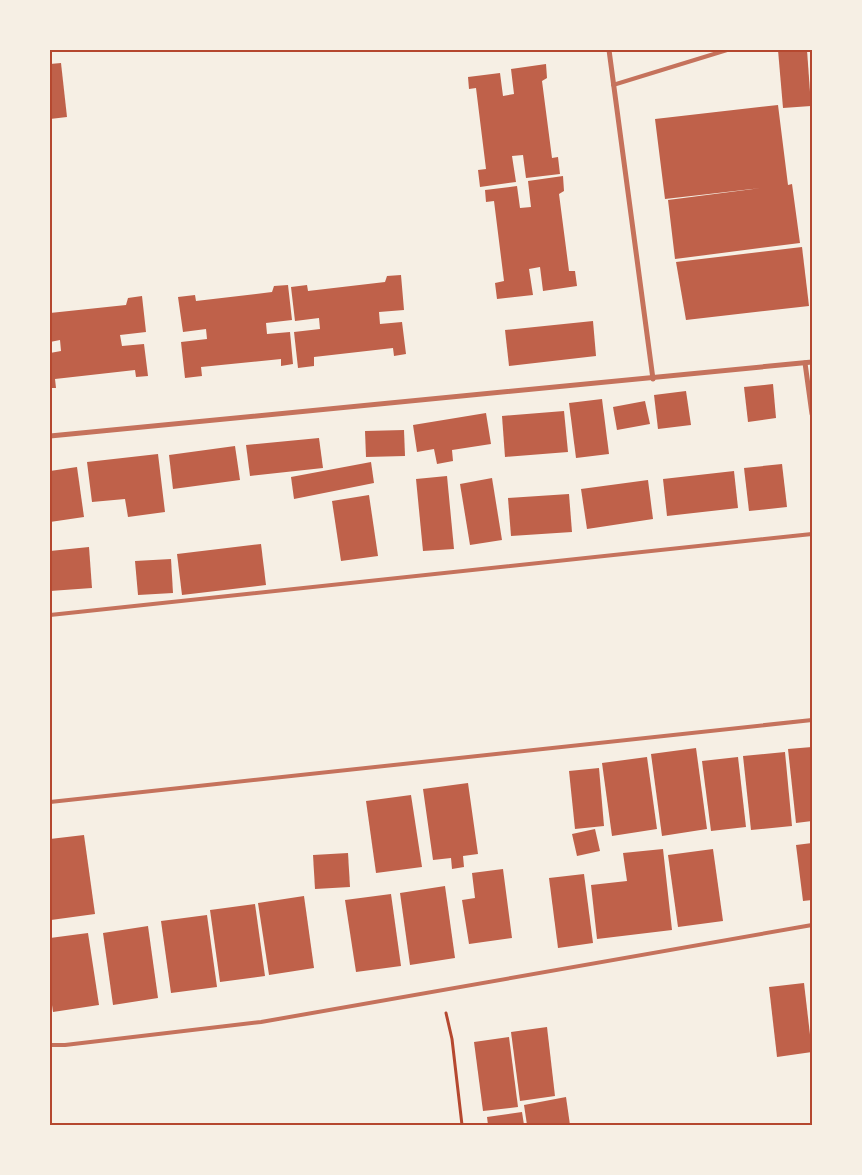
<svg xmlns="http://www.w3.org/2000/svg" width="862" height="1175" font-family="'Fira Sans Condensed',sans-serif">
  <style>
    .building { fill: #bf614a }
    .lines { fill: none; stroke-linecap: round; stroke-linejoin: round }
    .path { stroke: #b5482f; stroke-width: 3 }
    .service { stroke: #c5725c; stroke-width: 4 }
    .minor { stroke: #c5725c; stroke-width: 5 }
    .neatline { fill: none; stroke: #b5482f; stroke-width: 2 }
  </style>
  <rect width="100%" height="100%" fill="#f6efe4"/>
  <g class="building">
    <polygon points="778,50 807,50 811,106 783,108"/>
    <polygon points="61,63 67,117 50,119 50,64"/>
    <polygon points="546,64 547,78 542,81 552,158 558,157 560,174 526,178 523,155 512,156 516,182 480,187 478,170 486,169 476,88 469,89 468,77 500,73 503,96 514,94 511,69"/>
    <polygon points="778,105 788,185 792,184 800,243 675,259 668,200 761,188 665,199 655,119"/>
    <polygon points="563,176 564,191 559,194 569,271 575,271 577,286 543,291 540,267 529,269 533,295 497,299 495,283 504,281 494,201 486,202 485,190 517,186 520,208 531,207 528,181"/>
    <polygon points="802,247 809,306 686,320 676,262"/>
    <polygon points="401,275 404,310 379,312 380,324 402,322 406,354 394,356 393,348 314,357 314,366 298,368 294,332 320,329 319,318 295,321 291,287 307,285 308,291 385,282 387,276"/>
    <polygon points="288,285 292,320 266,323 267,334 290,332 293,364 281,366 281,359 201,367 202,376 185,378 181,342 207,339 206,329 183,332 178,297 195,295 196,301 272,292 274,286"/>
    <polygon points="142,296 146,332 120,335 122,346 144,344 148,376 136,377 135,370 55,379 56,388 50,388 50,353 61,351 60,340 50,342 50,313 126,305 128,298"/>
    <polygon points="593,321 596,356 509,366 505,330"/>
    <polygon points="773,384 776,418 748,422 744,387"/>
    <polygon points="686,391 691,425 658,429 654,395"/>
    <polygon points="602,399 609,454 576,458 569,403"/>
    <polygon points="645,401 650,424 617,430 613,407"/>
    <polygon points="564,411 568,452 505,457 502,416"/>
    <polygon points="486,413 491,444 452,450 453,461 437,464 434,449 417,452 413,425"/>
    <polygon points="404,430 405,456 366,457 365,431"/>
    <polygon points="319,438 323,468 250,476 246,445"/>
    <polygon points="235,446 240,480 173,489 169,455"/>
    <polygon points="158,454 165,512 128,517 125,499 92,502 87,462"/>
    <polygon points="371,462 374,483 294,499 291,477"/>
    <polygon points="782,464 787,507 749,511 744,468"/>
    <polygon points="77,467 84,517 50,522 50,471"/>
    <polygon points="734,471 738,508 667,516 663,479"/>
    <polygon points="447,476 454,549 423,551 416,479"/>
    <polygon points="492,478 502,540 470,545 460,484"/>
    <polygon points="648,480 653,519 587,529 581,489"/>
    <polygon points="569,494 572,532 511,536 508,498"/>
    <polygon points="369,495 378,556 341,561 332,501"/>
    <polygon points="261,544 266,585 182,595 177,554"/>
    <polygon points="89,547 92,588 50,591 50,551"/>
    <polygon points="171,559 173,593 138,595 135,561"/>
    <polygon points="812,747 812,821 796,823 788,749"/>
    <polygon points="696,748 707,829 662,836 651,754"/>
    <polygon points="785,752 792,826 751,830 743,756"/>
    <polygon points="647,757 657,829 612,836 602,763"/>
    <polygon points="738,757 746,827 711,831 702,761"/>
    <polygon points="599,768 604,826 575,829 569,771"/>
    <polygon points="468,783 478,854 463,856 464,867 452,869 451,858 433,860 423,789"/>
    <polygon points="411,795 422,867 376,873 366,801"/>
    <polygon points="595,829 600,851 577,856 572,834"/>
    <polygon points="84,835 95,914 51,920 50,839"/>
    <polygon points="812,843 812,900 803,901 796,845"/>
    <polygon points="663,849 672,930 597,939 591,885 627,881 623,853"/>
    <polygon points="713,849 723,921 678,927 668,855"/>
    <polygon points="348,853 350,887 315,889 313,855"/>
    <polygon points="503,869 512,938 469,944 462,900 475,898 472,873"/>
    <polygon points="584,874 593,943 558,948 549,878"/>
    <polygon points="445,886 455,958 410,965 400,893"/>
    <polygon points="391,894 401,966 356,972 345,900"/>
    <polygon points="304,896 314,968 269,975 258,903"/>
    <polygon points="255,904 265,976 220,982 210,910"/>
    <polygon points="207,915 217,987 171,993 161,921"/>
    <polygon points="148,926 158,998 113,1005 103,933"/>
    <polygon points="88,933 99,1005 53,1012 50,991 50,938"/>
    <polygon points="804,983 812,1052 777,1057 769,987"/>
    <polygon points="547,1027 555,1096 520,1101 511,1032"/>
    <polygon points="509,1037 518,1107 483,1111 474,1042"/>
    <polygon points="566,1097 570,1125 527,1125 524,1105"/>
    <polygon points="522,1112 524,1125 488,1125 487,1117"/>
  </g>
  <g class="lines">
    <polyline class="path" points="446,1013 452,1039 462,1125"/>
    <g class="service">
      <polyline points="613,85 727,50"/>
      <polyline points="50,615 812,534"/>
      <polyline points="50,802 812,720"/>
      <polyline points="50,1045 65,1045 261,1022 812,925"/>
    </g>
    <g class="minor">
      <polyline points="609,50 653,379"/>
      <polyline points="805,363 812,414"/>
      <polyline points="50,436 812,362"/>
    </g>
  </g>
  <rect width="862" height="1175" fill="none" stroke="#f6efe4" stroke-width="102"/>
  <rect x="51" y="51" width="760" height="1073" class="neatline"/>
</svg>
